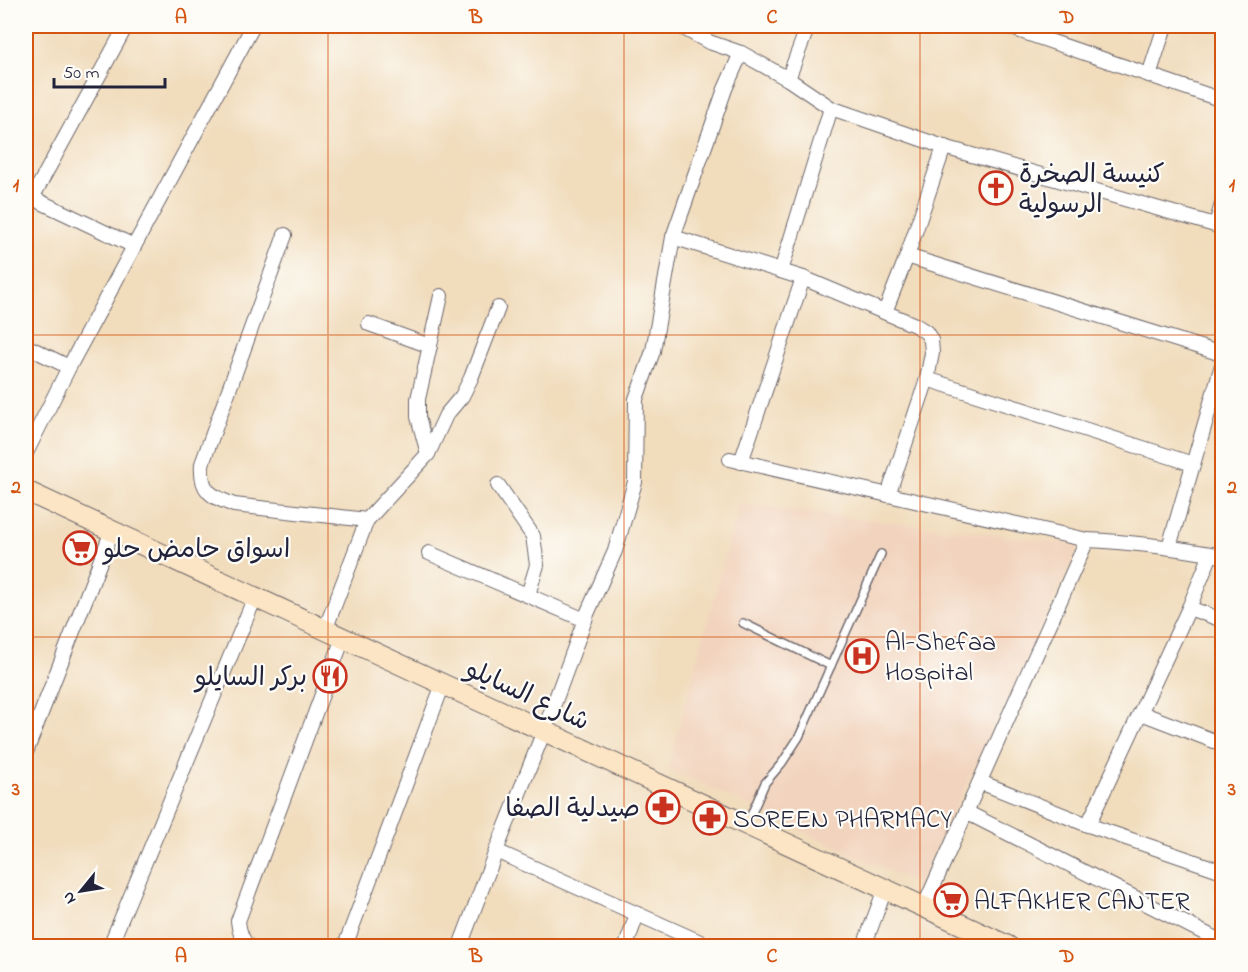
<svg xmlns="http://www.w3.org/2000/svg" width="1248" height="972" font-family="'Indie Flower','Playpen Sans Arabic',sans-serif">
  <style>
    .built { fill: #f2d4be }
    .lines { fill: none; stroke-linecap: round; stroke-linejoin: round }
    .lane-casing { stroke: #6a6368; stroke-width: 10 }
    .street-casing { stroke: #6a6368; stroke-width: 16 }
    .secondary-casing { stroke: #6a6368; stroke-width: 22 }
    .lane { stroke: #fff; stroke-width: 7 }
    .street { stroke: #fff; stroke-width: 14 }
    .secondary { stroke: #fce5c4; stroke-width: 20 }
    .grid { fill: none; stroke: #d45411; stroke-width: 1.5; stroke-opacity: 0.55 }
    .labels { text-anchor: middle; stroke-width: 4.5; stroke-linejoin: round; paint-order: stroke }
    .poi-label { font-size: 26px; fill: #22223b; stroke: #fdfcf7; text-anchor: start }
    .street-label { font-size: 26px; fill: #22223b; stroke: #fdfcf7 }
    .neatline { fill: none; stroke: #d45411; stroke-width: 2 }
    .grid-label { font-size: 20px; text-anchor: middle; font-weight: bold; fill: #d45411 }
  </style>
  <rect width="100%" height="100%" fill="#fdfcf7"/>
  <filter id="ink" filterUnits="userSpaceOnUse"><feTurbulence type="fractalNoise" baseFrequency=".0167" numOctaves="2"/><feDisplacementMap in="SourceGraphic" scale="12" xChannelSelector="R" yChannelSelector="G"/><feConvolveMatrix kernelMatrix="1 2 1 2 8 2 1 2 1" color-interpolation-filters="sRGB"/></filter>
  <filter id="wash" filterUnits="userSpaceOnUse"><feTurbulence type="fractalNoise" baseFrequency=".008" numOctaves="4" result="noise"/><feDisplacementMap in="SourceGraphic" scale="24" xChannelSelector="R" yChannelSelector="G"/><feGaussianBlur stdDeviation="1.35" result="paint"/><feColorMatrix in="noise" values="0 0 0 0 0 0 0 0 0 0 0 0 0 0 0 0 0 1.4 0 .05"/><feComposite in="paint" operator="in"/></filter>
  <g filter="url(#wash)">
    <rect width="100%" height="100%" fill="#f1dcbc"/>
    <polygon class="built" points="739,504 1080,545 919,885 668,768"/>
  </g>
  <g filter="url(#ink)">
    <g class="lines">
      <defs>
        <g id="lane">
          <polyline points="743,623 831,666"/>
          <polyline points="748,822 765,783 782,763 799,737 881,554"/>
        </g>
        <g id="street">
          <polyline points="680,26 709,42 741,53 788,79 831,108 944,147 1222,227"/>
          <polyline points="1006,26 1222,100"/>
          <polyline points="1149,75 1165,26"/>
          <polyline points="788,79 808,26"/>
          <polyline points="26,195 134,246"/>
          <polyline points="32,198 126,26"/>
          <polyline points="1216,225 1222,204"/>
          <path d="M285,235L202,464C200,491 210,496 234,505L367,520"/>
          <polyline points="673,237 803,278 915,325 926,332 931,340 932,353 927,379 888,495"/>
          <polyline points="907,256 1222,354"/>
          <polyline points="781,271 831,108"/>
          <polyline points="885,312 907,256 944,147"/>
          <polyline points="369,324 430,346"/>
          <polyline points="26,346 69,367"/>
          <polyline points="927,379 1193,464"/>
          <polyline points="26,453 69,367 253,26"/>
          <polyline points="428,454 418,417 418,399 441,296"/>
          <path d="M730,459L1087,540C1133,542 1177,548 1222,556"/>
          <polyline points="741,462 803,278"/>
          <polyline points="498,485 533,536 537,565 528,595"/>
          <polyline points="1169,547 1222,365"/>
          <polyline points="429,553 585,620"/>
          <polyline points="1189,608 1222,620"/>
          <polyline points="325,630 367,520 428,454 446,415 462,396 471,378 498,308"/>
          <polyline points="1141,713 1222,744"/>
          <polyline points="26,752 112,531"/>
          <polyline points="980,782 1088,825 1222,871"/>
          <polyline points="966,812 1222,942"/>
          <polyline points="1088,825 1189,608 1211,554"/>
          <polyline points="496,851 709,946"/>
          <polyline points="924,907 1087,540"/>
          <polyline points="110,946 255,597"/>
          <path d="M248,946C241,939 239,931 238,921L343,638"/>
          <polyline points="345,946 443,684"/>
          <polyline points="460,946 496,851 544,731 587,614 615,551 635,482 636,399 653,351 673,237 725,89 741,53"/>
          <polyline points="626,946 637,914"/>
          <polyline points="864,946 885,889"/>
        </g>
        <polyline id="secondary" points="26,491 1008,946"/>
      </defs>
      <use href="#lane" class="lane-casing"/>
      <use href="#street" class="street-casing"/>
      <use href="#secondary" class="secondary-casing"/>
      <use href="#lane" class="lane"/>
      <use href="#street" class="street"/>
      <use href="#secondary" class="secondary"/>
    </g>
  </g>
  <path class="grid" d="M328,26V946M624,26V946M920,26V946M26,335H1222M26,637H1222"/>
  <defs>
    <symbol id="church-ring" viewBox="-11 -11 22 22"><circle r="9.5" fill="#fdfcf7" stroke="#c8321e" stroke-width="1.5"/><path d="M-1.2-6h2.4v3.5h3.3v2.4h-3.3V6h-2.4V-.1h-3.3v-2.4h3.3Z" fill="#c8321e"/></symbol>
    <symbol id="supermarket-ring" viewBox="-11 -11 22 22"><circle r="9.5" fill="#fdfcf7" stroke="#c8321e" stroke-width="1.5"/><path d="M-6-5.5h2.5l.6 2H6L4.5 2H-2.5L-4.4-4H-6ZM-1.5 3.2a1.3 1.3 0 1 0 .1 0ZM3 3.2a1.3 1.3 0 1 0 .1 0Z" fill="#c8321e"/></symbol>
    <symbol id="hospital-ring" viewBox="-11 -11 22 22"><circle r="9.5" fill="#fdfcf7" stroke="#c8321e" stroke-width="1.5"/><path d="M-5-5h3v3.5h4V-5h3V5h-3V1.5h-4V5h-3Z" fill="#c8321e"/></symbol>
    <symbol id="restaurant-ring" viewBox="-11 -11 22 22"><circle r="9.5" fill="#fdfcf7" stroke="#c8321e" stroke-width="1.5"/><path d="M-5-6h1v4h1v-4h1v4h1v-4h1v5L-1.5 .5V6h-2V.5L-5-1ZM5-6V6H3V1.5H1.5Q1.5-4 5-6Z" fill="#c8321e"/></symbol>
    <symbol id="pharmacy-ring" viewBox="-11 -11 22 22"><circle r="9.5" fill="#fdfcf7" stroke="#c8321e" stroke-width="1.5"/><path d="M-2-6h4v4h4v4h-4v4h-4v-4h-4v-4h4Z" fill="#c8321e"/></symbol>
  </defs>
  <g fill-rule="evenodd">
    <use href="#church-ring" x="977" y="169" width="38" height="38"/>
    <use href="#supermarket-ring" x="61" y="529" width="38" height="38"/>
    <use href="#hospital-ring" x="843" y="637" width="38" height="38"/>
    <use href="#restaurant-ring" x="311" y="657" width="38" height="38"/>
    <use href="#pharmacy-ring" x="644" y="788" width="38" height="38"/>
    <use href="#pharmacy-ring" x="691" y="799" width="38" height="38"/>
    <use href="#supermarket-ring" x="932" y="881" width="38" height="38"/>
  </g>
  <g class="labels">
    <g class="poi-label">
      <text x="1019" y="182">كنيسة الصخرة<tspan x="1019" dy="30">الرسولية</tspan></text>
      <text x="103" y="557">اسواق حامض حلو</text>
      <text x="885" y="650">Al-Shefaa<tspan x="885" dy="30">Hospital</tspan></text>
      <text x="307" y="685" text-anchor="end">بركر السايلو</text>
      <text x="640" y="816" text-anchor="end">صيدلية الصفا</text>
      <text x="733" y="827">SOREEN PHARMACY</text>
      <text x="974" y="909">ALFAKHER CANTER</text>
    </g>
    <g class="street-label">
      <text transform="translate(528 694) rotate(25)" y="9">شارع السايلو</text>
    </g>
  </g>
  <rect width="1248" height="972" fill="none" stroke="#fdfcf7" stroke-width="66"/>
  <g transform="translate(81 891) rotate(240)" stroke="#fdfcf7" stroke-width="4.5" paint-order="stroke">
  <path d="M0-4.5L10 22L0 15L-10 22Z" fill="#22223b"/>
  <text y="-9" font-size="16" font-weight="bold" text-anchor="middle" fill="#22223b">N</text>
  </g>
  <path d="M54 78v9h111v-9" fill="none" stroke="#22223b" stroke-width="3"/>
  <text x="63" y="78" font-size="18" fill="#22223b" stroke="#fdfcf7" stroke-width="4.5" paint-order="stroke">50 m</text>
  <rect x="33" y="33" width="1182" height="906" class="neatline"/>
  <g class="grid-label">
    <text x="181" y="23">A</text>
    <text x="476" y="23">B</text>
    <text x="772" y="23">C</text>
    <text x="1067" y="23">D</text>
    <text x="16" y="191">1</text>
    <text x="1232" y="191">1</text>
    <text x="16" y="493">2</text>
    <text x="1232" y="493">2</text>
    <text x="16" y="795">3</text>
    <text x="1232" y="795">3</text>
    <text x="181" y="962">A</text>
    <text x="476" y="962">B</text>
    <text x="772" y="962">C</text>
    <text x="1067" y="962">D</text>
  </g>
</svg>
